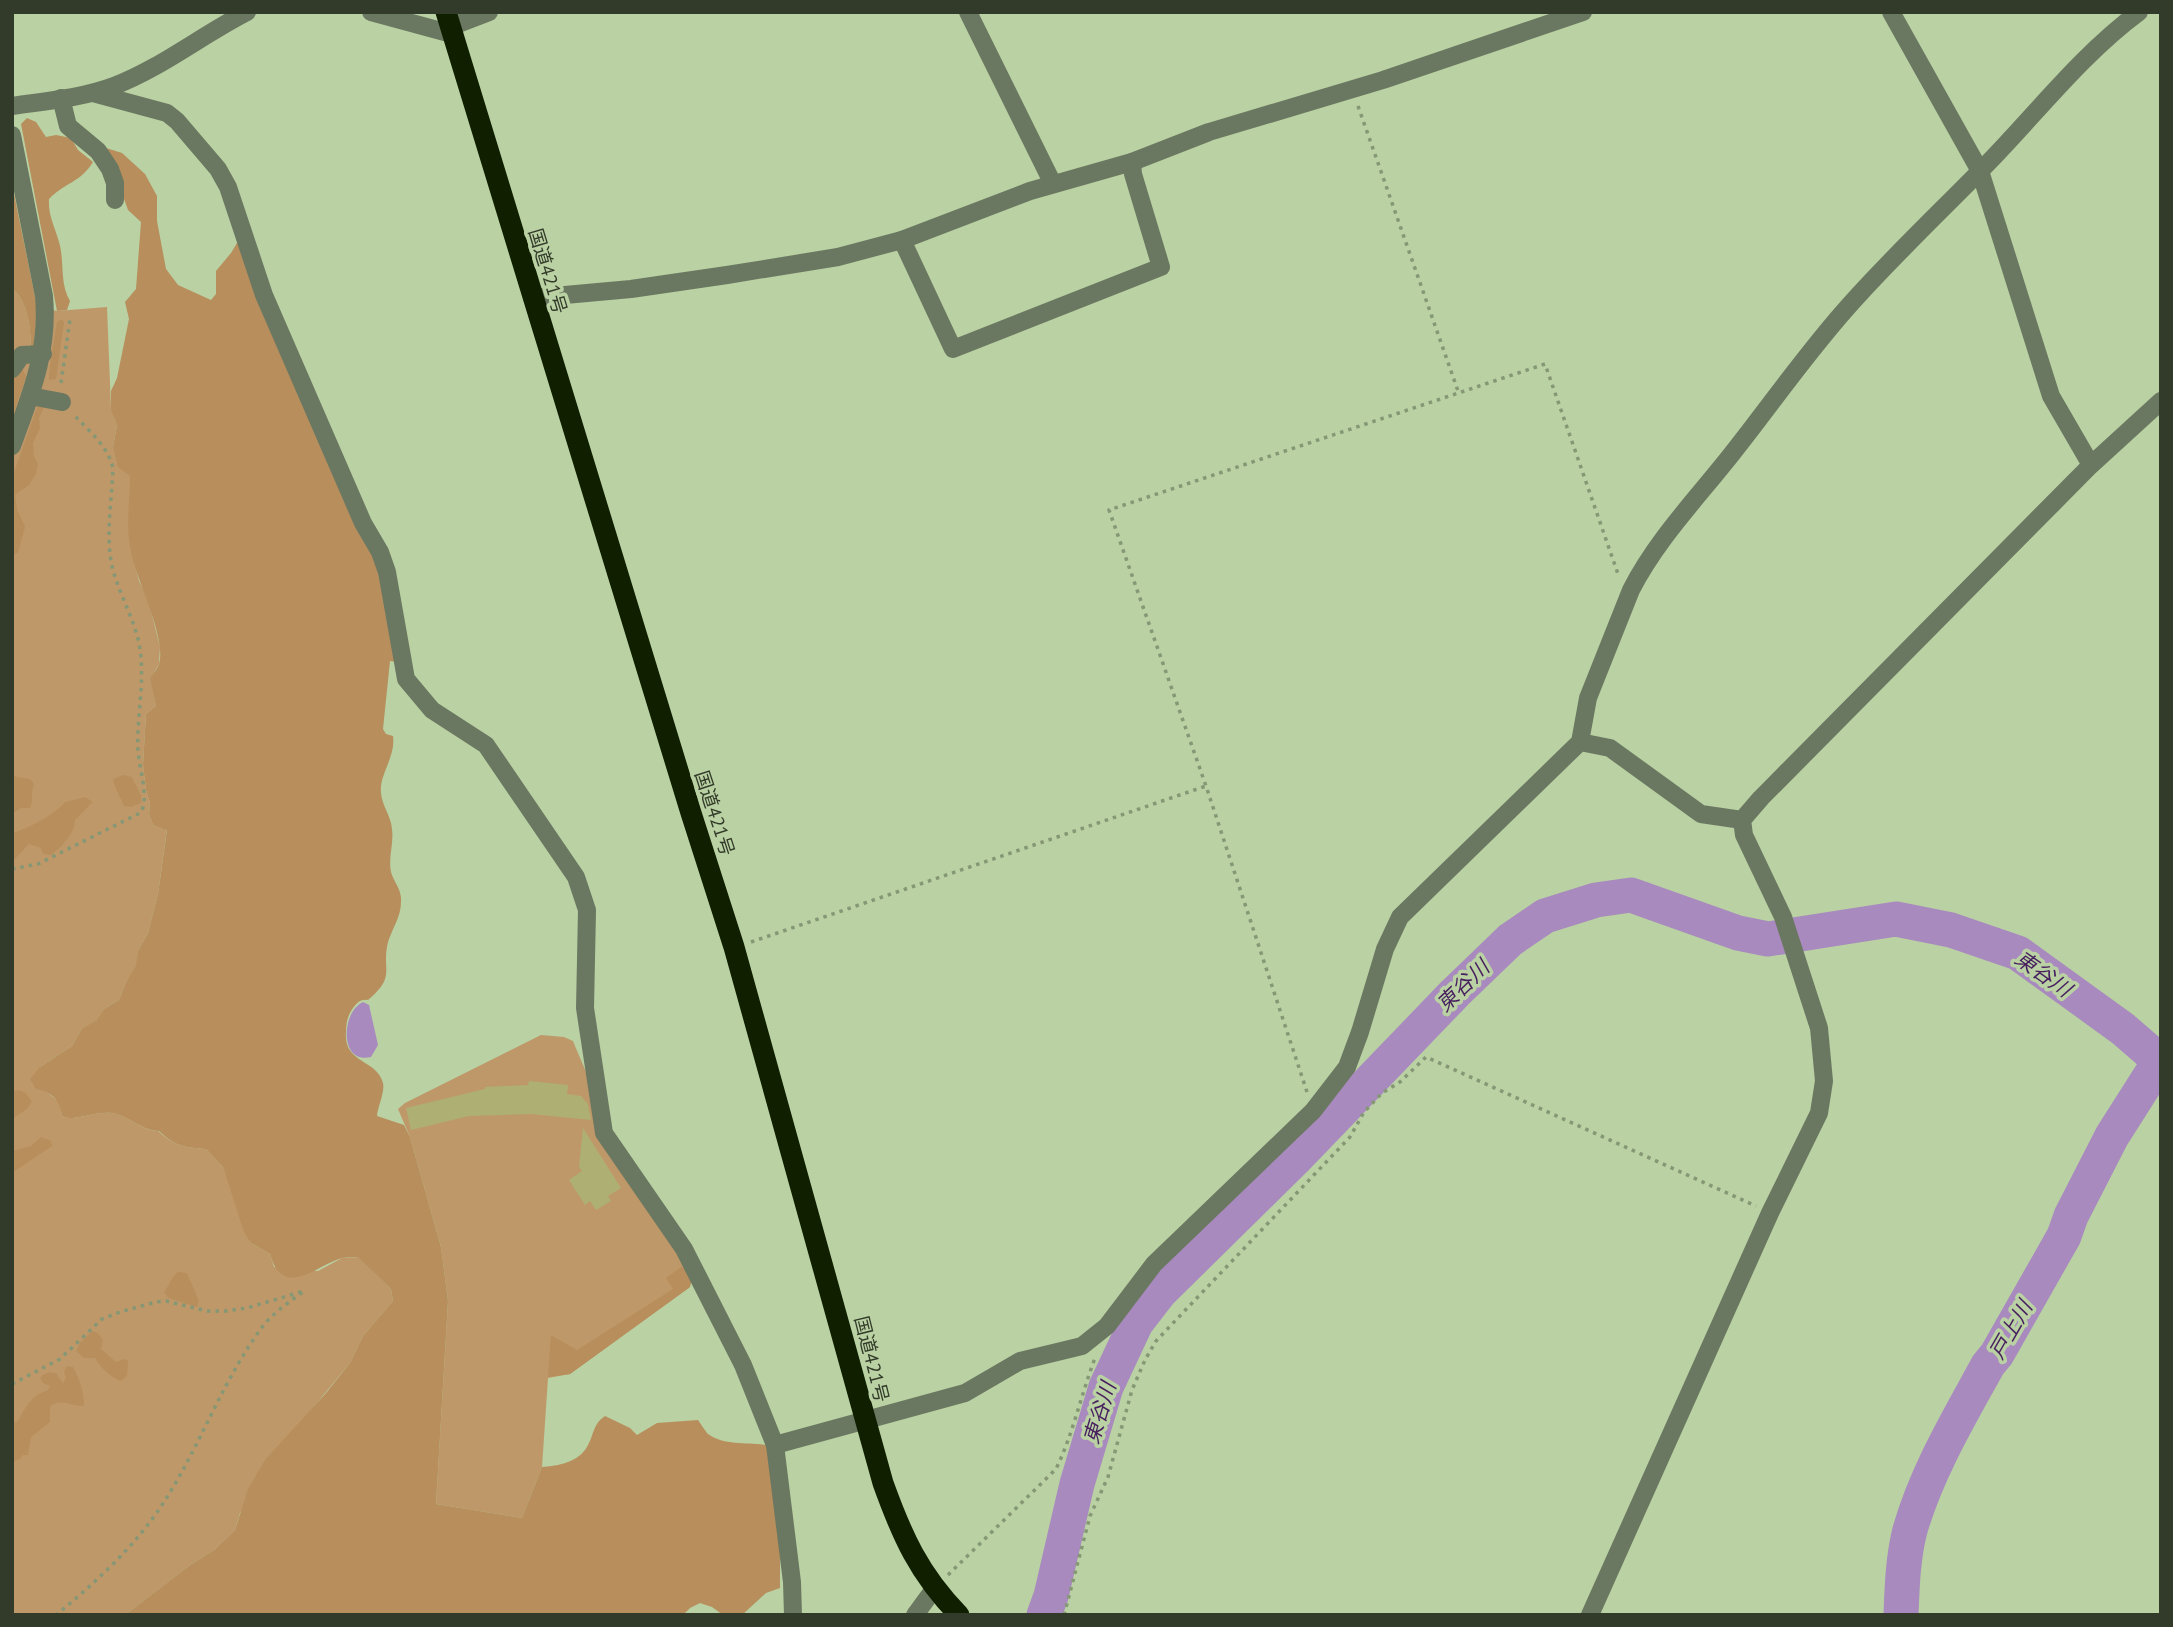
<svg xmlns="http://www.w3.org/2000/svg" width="2173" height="1627" font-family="'PT Sans','Noto Sans JP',sans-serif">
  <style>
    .green { fill: #bf9869 }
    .forest { fill: #b78e5c }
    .water { fill: #a88abe }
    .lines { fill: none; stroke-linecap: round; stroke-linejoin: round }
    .stream { stroke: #a88abe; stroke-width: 6 }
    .river { stroke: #a88abe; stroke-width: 35 }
    .building { fill: #adb072 }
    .path { stroke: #859774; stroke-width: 3.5; stroke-dasharray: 3.5 5; stroke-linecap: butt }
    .minor { stroke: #6b7861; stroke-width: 18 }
    .highway { stroke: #0f1f00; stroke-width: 21 }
    .labels { text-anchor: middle; stroke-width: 7; stroke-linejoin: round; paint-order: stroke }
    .street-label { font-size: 19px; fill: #323b29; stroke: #b9d1a3 }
    .water-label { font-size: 21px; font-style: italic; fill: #471f5f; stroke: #b9d1a3 }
  </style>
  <rect width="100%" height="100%" fill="#b9d1a3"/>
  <g class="green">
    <path d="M12,288C29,303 31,330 31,351L37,306L57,311L107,307L111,409L117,425L113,447L131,475L130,547L139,581L148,599L160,647L159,664L151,678L156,706L146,714L143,765L146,790L150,803L149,814L153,825L167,829L158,894L148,933L138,951L137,966L126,982L119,1000L104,1009L98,1020L82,1028L72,1046L40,1067L46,1091L60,1103L62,1116L68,1118C83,1118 97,1111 112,1113C129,1116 142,1131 158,1131C176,1147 183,1147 206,1149L223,1167L251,1243L270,1254L274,1267L318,1271L342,1258L359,1257L391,1289L393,1301L363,1336L350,1363L297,1427L240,1513L235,1530L214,1550L190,1565L125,1615H12Z"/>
    <path d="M541,1035L564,1037L573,1041C582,1064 593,1084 598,1108L689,1267L690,1287L570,1374L548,1378L542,1467L522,1518L436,1504L448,1301L441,1247L410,1137L398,1109L405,1103Z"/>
  </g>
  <g class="forest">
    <path d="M27,118L36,122L46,137L56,135L71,138L78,150L93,162C80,183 64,183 49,199C48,216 55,227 59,242C65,262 59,282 70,301L67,310L57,311L21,124Z"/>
    <path d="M106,148L122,153L145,174L157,196V221L166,269L178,285L211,300L216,294V271L231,253L240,238L375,552L397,662L390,661L383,729L386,734L393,736C396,757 379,774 381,793C382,806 391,816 392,829C394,843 388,858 391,872C394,883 402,889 401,902C401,917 392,929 388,942C381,970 397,976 368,1000C359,999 356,1004 351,1011C347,1018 346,1024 346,1032C343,1064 377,1059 383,1083C385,1092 378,1106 377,1116L404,1125L410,1137L441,1247L448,1301L436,1504L522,1518L542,1467C558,1466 580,1462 588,1445C594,1434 593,1424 605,1416L630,1428L637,1435L657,1423L698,1420C701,1424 705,1431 708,1434C726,1447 750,1441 770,1446L780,1522V1588L766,1593L742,1615H723L712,1607L700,1603L690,1608L683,1615H125L190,1565L214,1550L235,1530L248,1489L265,1460L326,1393L350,1363L363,1336L393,1301L391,1289L358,1257C353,1257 347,1257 342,1258C315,1266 283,1300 270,1254L251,1243L244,1232L223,1167L206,1149C183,1147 176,1147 159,1131C142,1131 129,1116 112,1113C97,1111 83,1118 68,1118L62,1116C60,1101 53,1092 36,1089L30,1079L40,1067L72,1046L82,1028L97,1020L104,1009L119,1000L126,982L136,966L138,951L148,933L158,894L167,830L153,825L149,814L150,803L146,790L143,765L146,714L156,706L150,678C153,674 158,668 159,664C167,636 134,577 130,547C126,524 130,499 130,476L118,467L113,447L117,425L111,410V391L117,378L129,319L125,302L136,289L141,222L128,210Z"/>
    <path d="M12,184L37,306L33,351L31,352C31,330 29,303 12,288Z"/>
    <polygon points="62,319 64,323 56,379 49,380 49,373 57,322"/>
    <polygon points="23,369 26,377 12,418 12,377 16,371"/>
    <polygon points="39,402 45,404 39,419 40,428 33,443 34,456 38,464 36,474 29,485 15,495 17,509 25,527 18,553 12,555 12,478"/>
    <path d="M123,775L132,777L141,795V803L131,807L124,806C121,797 114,788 113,779Z"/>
    <path d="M12,776L30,779L34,784C30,793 34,800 30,808H21L14,812Z"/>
    <path d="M85,797L93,802L75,820C75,834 62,846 51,855L43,854L41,848L29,844L12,862V833C26,830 57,813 65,802Z"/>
    <polygon points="19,1090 26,1093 32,1102 27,1109 12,1119 12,1092"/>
    <polygon points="41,1137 51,1141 52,1146 12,1173 12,1151 31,1146"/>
    <polygon points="681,1267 690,1270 692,1279 690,1287 570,1374 548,1377 551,1335 577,1350 673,1289 666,1278"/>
    <polygon points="178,1272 187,1273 199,1301 197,1307 169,1298 164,1293 173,1277"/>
    <path d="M92,1331L98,1333L103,1340L101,1349L116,1362L124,1359L128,1361L127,1376L121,1381C111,1378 100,1367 95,1358H84L76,1351L80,1343Z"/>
    <path d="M67,1366L73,1367C80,1380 84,1391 84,1406C71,1407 61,1397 50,1407V1422L31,1437L28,1455H23L20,1459L12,1462V1423L18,1421C26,1406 32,1395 48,1390L50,1386L43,1383L40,1378C45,1372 49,1372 56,1373L63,1383L66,1378L64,1372Z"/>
  </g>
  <path class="water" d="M363,1002L369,1005L378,1045L371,1057C339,1065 341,1012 363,1002Z"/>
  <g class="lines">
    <polyline class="stream" points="2160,1061 2161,1060"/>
    <g class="river">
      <polyline points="1044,1615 1051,1596 1077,1484 1106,1387 1136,1323 1160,1292 1296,1158 1455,993 1510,940 1545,916 1596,900 1631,895 1738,933 1768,939 1896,919 1951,930 2018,953 2123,1029 2160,1061"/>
      <path d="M1901,1615C1902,1587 1903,1557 1910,1530C1927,1471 1959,1418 1988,1365L1997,1354L2064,1236L2071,1216L2112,1136L2161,1059"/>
    </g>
  </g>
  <g class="building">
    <polygon points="529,1081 568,1085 567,1094 581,1096 588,1104 591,1120 531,1114 469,1116 411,1130 406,1108 485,1089 485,1087 528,1085"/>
    <polygon points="583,1128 621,1188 608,1196 611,1201 596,1210 590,1201 585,1205 569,1180 582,1171 579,1167"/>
  </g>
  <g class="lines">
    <g class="path">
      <polyline points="1358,106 1458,391"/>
      <polyline points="61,383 70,319"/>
      <path d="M12,869L38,864L140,813C150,801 139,767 138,751C136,715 147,676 138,639C131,611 113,583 110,554C107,525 112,496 113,468C108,446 88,430 73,414"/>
      <polyline points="751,942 1206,786"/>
      <polyline points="1307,1092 1206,786 1109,510 1545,364 1618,574"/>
      <path d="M12,1384L60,1359L102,1319L120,1312L156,1302L166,1301L207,1311H225L247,1308L304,1291C291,1301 274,1312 263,1326C221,1382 199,1450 160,1508C133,1548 94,1584 56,1615"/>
      <path d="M948,1575L1056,1469C1073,1434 1081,1395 1095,1358"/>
      <polyline points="1064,1615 1090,1516 1108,1477 1132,1390 1145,1360 1156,1341 1350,1137 1364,1112 1382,1093 1400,1082 1426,1057 1756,1206"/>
    </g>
    <g class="minor">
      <polyline points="371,12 452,34"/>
      <polyline points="968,12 1053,184"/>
      <polyline points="1891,12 1980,171 2051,396 2091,465"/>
      <polyline points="450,27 489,12"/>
      <polyline points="93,93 167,113 177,121 218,169 228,187 264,295 363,523 380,552 387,572 406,679 432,710 486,745 576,877 587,910 585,1008 604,1133 684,1249 743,1365 775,1445 792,1582 793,1615"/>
      <polyline points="61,98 68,126 98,151 110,169 115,183 115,200"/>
      <path d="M12,106C46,101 82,98 114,86C161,68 202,35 247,12"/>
      <path d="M12,135L44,296C49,351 31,394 12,446"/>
      <polyline points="902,240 953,349 1161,267 1133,174 1132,162"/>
      <polyline points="532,298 631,289 727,275 838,257 902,240 1030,191 1132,162 1209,132 1383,80 1583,12"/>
      <polyline points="12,369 22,355 43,354"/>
      <polyline points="30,396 62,402"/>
      <polyline points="1580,742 1610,748 1701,814 1742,820"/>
      <path d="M775,1445L965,1393L1020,1361L1082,1346L1107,1326L1154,1264L1313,1111L1347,1067L1360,1032L1385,949L1400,917L1580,742L1588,698L1631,590C1658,537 1702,493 1738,446C1774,400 1807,353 1846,309C1890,259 1939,213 1986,165C2036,114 2081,55 2139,12"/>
      <polyline points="915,1615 934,1589"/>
      <polyline points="1590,1615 1770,1213 1819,1113 1824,1081 1819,1028 1783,917 1744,835 1742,820 1761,798 2091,465 2161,401"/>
    </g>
    <path class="highway" d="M446,12L691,813L734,947L883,1483C902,1536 919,1574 959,1615"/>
  </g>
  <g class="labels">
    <g class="street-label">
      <text transform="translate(548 271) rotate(73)" y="7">国道421号</text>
      <text transform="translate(715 813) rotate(72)" y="7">国道421号</text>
      <text transform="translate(872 1359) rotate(76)" y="7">国道421号</text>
    </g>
    <g class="water-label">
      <text transform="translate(2043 974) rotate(35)" y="7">東谷川</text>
      <text transform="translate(1463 986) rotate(-44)" y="7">東谷川</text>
      <text transform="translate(2011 1330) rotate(-60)" y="7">戸上川</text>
      <text transform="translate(1100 1413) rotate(-73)" y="7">東谷川</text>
    </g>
  </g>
  <rect width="2173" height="1627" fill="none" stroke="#323b29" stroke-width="28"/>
</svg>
